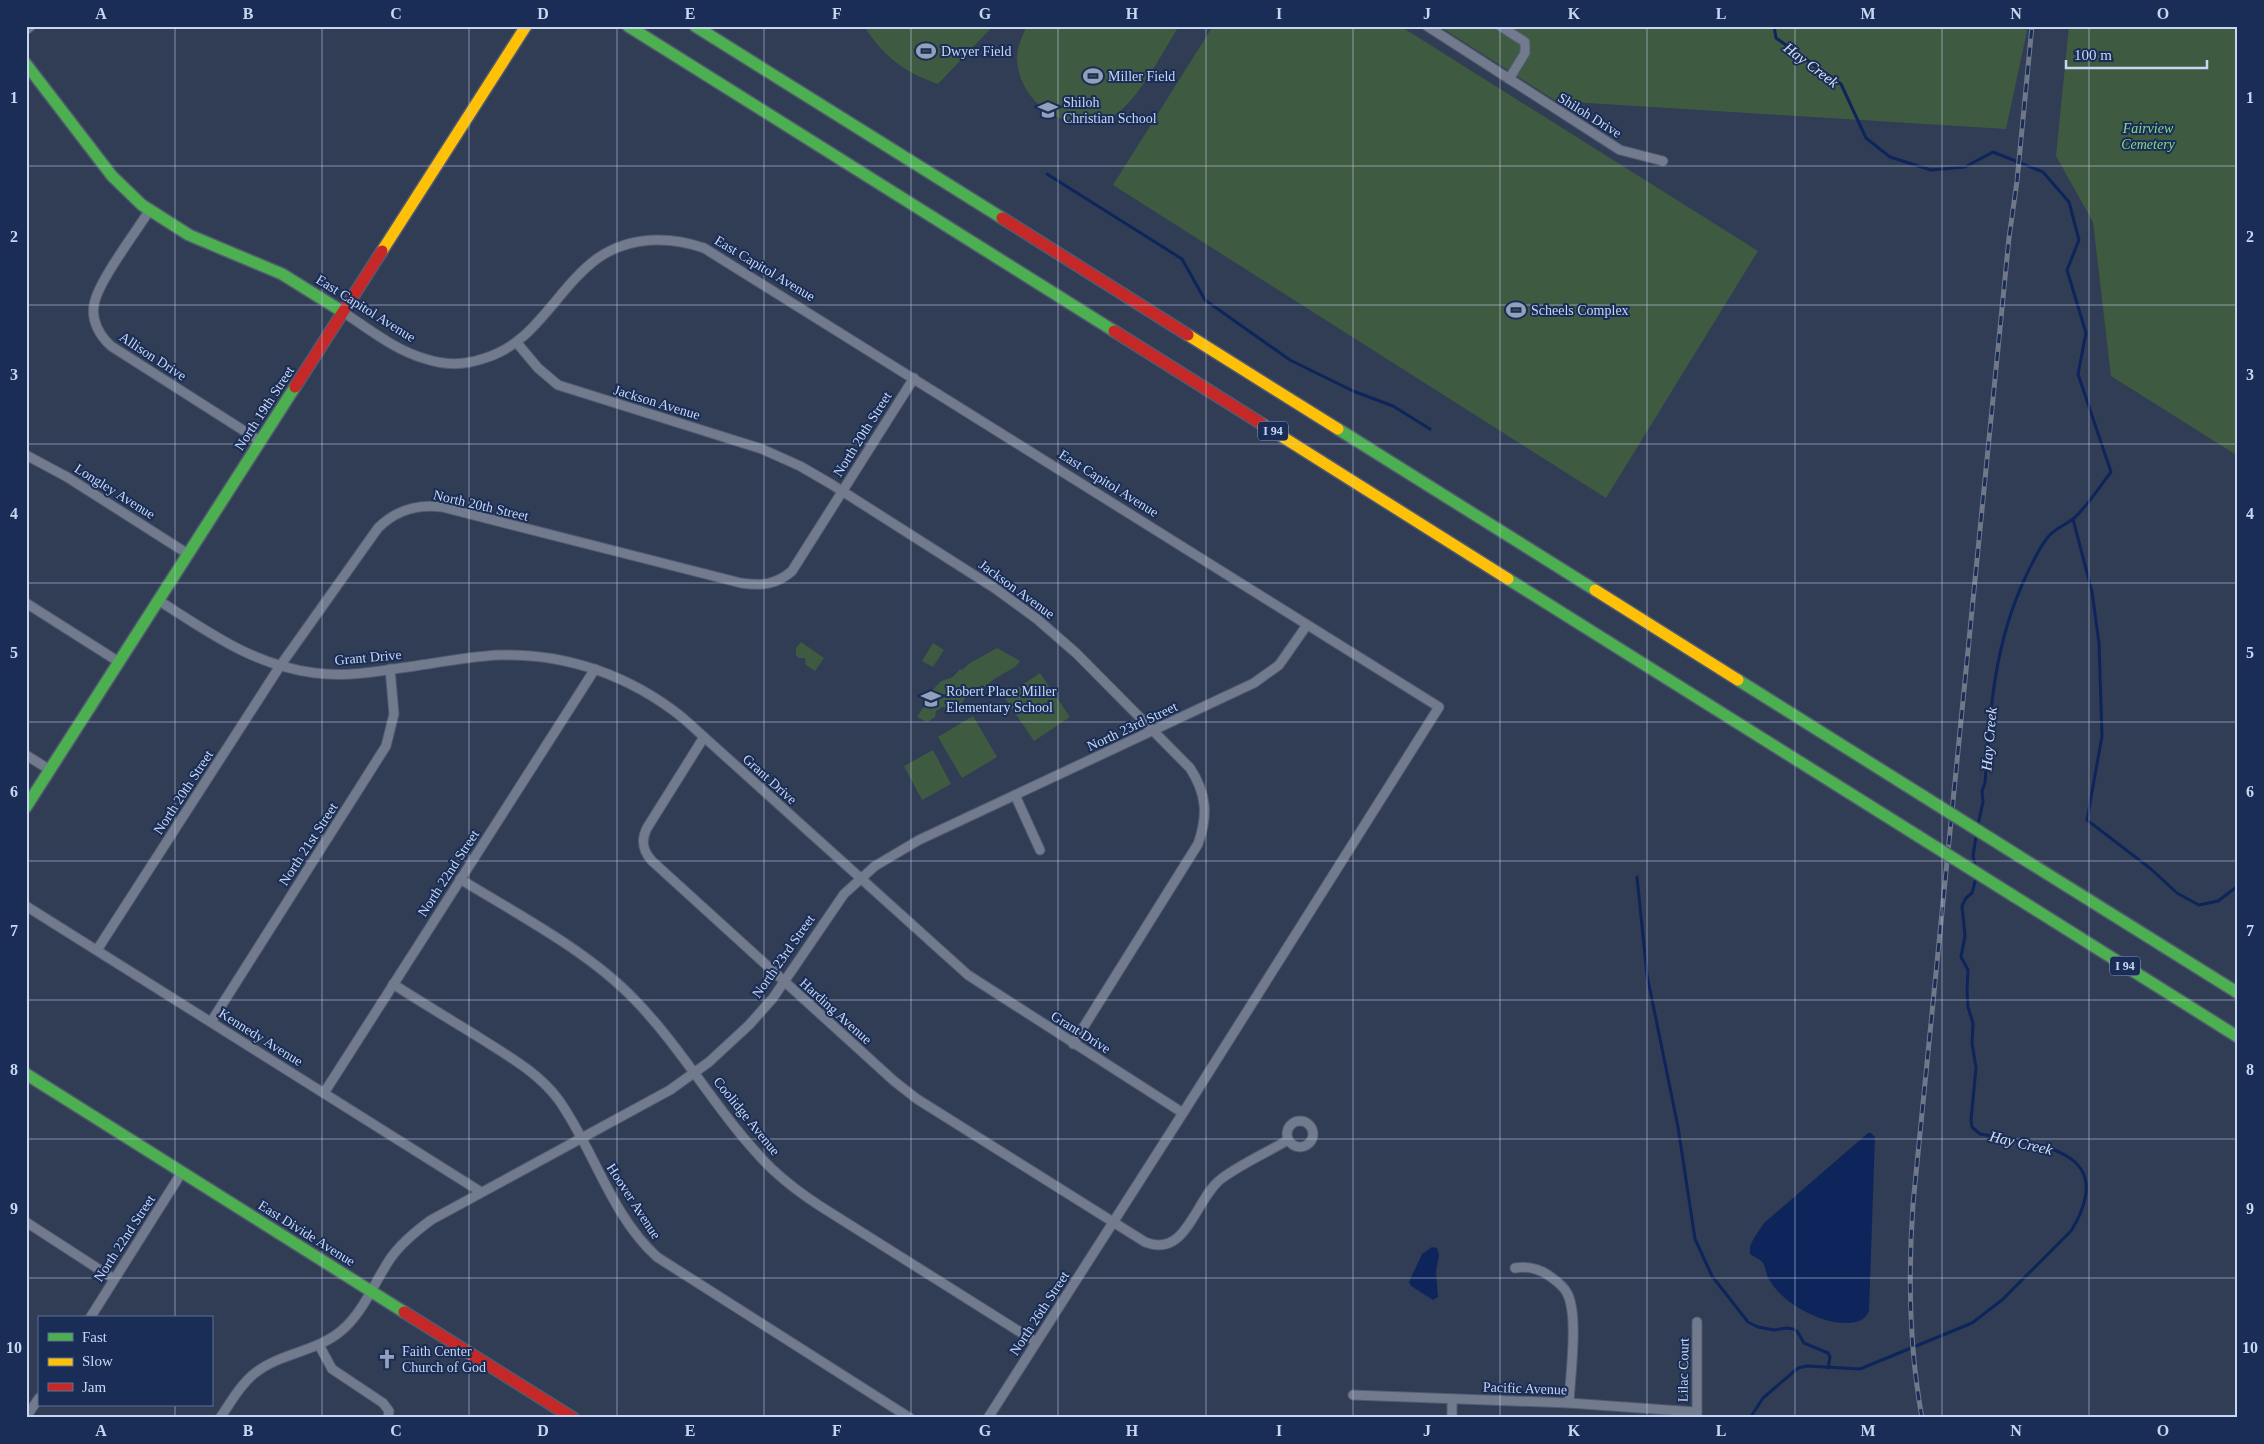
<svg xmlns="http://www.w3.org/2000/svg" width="2264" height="1444" font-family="'Times New Roman',serif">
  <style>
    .green { fill: #3e5b41 }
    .water { fill: #0e255b }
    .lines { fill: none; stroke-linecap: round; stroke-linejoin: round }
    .stream { stroke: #0e255b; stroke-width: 3 }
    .street-casing { stroke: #515a70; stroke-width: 11 }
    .fast-casing { stroke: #515a70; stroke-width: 14 }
    .slow-casing { stroke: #515a70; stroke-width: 14 }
    .jam-casing { stroke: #515a70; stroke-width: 14 }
    .street { stroke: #727b8d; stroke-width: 9 }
    .fast { stroke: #4caf50; stroke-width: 11 }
    .slow { stroke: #ffc107; stroke-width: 11 }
    .jam { stroke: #c62828; stroke-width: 11 }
    .rail-casing { stroke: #6f788a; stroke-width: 5 }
    .rail { stroke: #192d57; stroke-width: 3; stroke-dasharray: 9; stroke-linecap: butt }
    .fast-bridge-casing { stroke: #515a70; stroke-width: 14; stroke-linecap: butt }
    .fast-bridge { stroke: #4caf50; stroke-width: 11 }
    .grid { fill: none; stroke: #c8d6f1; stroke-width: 1; stroke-opacity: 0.55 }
    .labels { text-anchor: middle; stroke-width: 4; stroke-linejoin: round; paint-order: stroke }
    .shield { fill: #192d57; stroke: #94a3c3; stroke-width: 1 }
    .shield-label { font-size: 12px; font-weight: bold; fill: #c8d6f1 }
    .poi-label { font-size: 14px; fill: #c8d6f1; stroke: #192d57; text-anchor: start }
    .street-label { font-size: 14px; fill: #c8d6f1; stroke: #192d57 }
    .park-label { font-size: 14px; font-style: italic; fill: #8ad886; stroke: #192d57 }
    .water-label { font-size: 15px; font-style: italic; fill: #d7e0f3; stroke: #192d57 }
    .neatline { fill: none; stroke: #c8d6f1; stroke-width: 2 }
    .grid-label { font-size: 16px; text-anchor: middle; font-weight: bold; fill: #c8d6f1 }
  </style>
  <rect width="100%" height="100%" fill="#313d54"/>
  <g class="green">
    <path d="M864,26H993L938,84C905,73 883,56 864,26Z"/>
    <path d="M1027,26H1179C1163,51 1137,104 1111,117C1069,138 1019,104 1017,59C1017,47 1022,36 1027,26Z"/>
    <polygon points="1213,26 1400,26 1758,251 1606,498 1113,185"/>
    <polygon points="1439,26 2028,26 2006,129 1556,101"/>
    <polygon points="2069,26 2238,26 2238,456 2111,376 2093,222 2056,156"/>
    <polygon points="801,642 824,658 815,671 806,665 805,658 799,658 796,655 796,648"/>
    <polygon points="933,643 944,650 933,667 922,661"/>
    <path d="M997,648L1020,661L1015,667L994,679L974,696L966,697C957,710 957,709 942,707L936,711L935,717L927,722L917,717L928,700L925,698L941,681L953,677L960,669L962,670L970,663Z"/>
    <polygon points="1040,673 1070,717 1034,741 1004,697"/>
    <polygon points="973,716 997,757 962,778 938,737"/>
    <polygon points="933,750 951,784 922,800 904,766"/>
    <polygon points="1683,1336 1688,1338 1686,1398 1681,1397"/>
  </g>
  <g class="water">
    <path d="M1868,1133H1871L1875,1137L1869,1311C1865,1321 1856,1323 1846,1323C1820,1323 1784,1304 1770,1281C1766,1276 1766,1268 1763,1263C1760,1259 1754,1257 1750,1254V1246L1754,1238L1764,1223Z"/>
    <polygon points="1432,1247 1437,1248 1439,1255 1436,1272 1438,1297 1433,1300 1411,1286 1409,1282 1422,1254"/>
  </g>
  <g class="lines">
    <g class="stream">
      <path d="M1774,26L1776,38L1841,84L1866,138L1890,157L1931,170L1965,167L1993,152L2043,172L2069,202L2079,240L2067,270L2086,333L2078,374L2111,472C2100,486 2086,508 2073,519C2064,526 2055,528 2048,537C2039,548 2032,563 2026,576C1994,643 1990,711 1985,783L1982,791L1983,802L1978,825"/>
      <polyline points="1047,174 1182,259 1205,300 1290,360 1353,391 1393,406 1430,429"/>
      <polyline points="2073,519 2092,592 2099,643 2102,736 2087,820 2151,869 2177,893 2199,905 2218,901 2238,886"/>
      <polyline points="1975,864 1973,856 1976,836"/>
      <polyline points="1637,877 1647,975 1678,1127 1695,1239 1712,1276 1748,1322 1758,1327 1774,1330 1787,1328 1793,1329 1797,1331 1804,1343 1828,1353 1830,1357 1828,1368"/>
      <path d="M1750,1418L1763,1398L1798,1368L1807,1366L1860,1369L1972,1323L2002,1300L2071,1231C2121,1149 2038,1144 1980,1134L1972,1127L1971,1120L1976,1068L1972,1043L1973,1023L1968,1007L1967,991L1968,970L1961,957L1965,936L1962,906L1966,898L1972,893L1976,878"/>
    </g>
    <defs>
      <g id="street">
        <polyline points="1427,26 1620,150 1663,161"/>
        <polyline points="1500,26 1525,42 1525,53 1509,79"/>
        <polyline points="26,30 31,26"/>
        <path d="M149,211C136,232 97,283 94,305C91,321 100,336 111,346L260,441"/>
        <path d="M343,312C369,329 396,351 426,359C444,365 464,365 482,359C537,344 555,289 598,258C630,236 669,236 704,248L1439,707L1183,1113"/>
        <path d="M517,343L538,368L558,385L762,449L800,466L831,484L996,589L1037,619L1076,653L1190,768C1207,794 1208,816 1198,844L1073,1044"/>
        <polyline points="26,455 67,477 188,554"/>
        <path d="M158,600C210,633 253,665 315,673C352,678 391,669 428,664C452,660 476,656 500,655C567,653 631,676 683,718L968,975L1183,1113L988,1418"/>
        <polyline points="26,603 119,662"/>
        <path d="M704,737L647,828C641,840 642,850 652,861L894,1081L917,1099L1145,1242C1187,1259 1195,1199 1221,1179C1241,1164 1266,1153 1288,1140"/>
        <polyline points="26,755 50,770"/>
        <polyline points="1015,795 1040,850"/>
        <path d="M460,879C517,914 588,951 634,999C685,1051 720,1118 772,1169C787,1183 803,1195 820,1206L1036,1342"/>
        <polyline points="26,906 481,1192"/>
        <path d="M97,950L280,666L378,528C396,510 417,504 442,507L741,583C761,586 776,585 792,571L914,378"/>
        <path d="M393,984C421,1002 449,1019 477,1036C506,1055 537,1071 558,1099C594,1149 610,1214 657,1257L910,1418"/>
        <polyline points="211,1022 386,746 394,714 390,669"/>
        <polyline points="324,1093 595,669"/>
        <circle cx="1300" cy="1134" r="13"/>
        <polyline points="26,1222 114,1279"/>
        <path d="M1515,1268C1527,1266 1537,1268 1548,1275C1555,1280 1563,1285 1567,1293C1579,1315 1570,1377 1569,1403"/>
        <polyline points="90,1318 182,1172"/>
        <polyline points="319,1345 332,1369 383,1403 389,1411 388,1418"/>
        <polyline points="1353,1395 1569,1403 1696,1412"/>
        <polyline points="26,1417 39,1398"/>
        <path d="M220,1418C231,1402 240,1385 255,1373C280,1353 316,1352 341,1331C363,1313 374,1283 390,1259C401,1243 416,1231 431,1220L670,1090L709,1062L749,1025L773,998L844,894L875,866L919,840L1254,683L1279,665L1307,625"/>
        <polyline points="1452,1418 1452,1399"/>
        <polyline points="1697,1418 1697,1322"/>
      </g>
      <g id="fast">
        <polyline points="628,26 1114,331"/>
        <polyline points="695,26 1002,218"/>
        <polyline points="26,64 112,176 142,205 189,235 282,274 343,312"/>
        <polyline points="1338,429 1595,590"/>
        <polyline points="1508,579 1918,836"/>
        <polyline points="1738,680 1923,796"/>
        <polyline points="26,807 295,387"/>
        <polyline points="2017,855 2238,993"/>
        <polyline points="2012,895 2238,1037"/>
        <polyline points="26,1074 404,1312"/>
      </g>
      <g id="slow">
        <polyline points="382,251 526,26"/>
        <polyline points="1188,335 1338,429"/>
        <polyline points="1262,424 1508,579"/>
        <polyline points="1595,590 1738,680"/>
      </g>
      <g id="jam">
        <polyline points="1002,218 1188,335"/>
        <polyline points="1114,331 1262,424"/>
        <polyline points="295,387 382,251"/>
        <polyline points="404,1312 573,1418"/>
      </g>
    </defs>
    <use href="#street" class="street-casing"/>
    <use href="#fast" class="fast-casing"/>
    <use href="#slow" class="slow-casing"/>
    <use href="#jam" class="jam-casing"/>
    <use href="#street" class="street"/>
    <use href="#fast" class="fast"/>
    <use href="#slow" class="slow"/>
    <use href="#jam" class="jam"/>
    <defs>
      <path id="rail" d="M1922,1418C1909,1347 1908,1276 1913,1204L2009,238L2017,181L2032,26"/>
    </defs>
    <use href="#rail" class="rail-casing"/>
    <use href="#rail" class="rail"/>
    <defs>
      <g id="fast-bridge">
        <polyline points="1923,796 2017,855"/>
        <polyline points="1918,836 2012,895"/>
      </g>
    </defs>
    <use href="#fast-bridge" class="fast-bridge-casing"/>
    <use href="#fast-bridge" class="fast-bridge"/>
  </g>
  <path class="grid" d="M175,26V1318M322,26V1418M469,26V1418M617,26V1418M764,26V1418M911,26V1418M1058,26V1418M1206,26V1418M1353,26V1418M1500,26V1418M1647,26V1418M1795,26V1418M1942,26V1418M2089,26V1418M26,166H2238M26,305H2238M26,444H2238M26,583H2238M26,722H2238M26,861H2238M26,1000H2238M26,1139H2238M26,1278H2238M175,1405V1418"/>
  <defs>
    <symbol id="stadium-bare" viewBox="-9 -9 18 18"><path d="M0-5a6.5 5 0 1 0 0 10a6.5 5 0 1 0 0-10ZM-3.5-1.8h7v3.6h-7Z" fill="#93a0ba" stroke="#192d57" stroke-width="2.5" paint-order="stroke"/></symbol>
    <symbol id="school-bare" viewBox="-9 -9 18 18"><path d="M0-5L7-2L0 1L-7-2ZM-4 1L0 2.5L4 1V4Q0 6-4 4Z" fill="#93a0ba" stroke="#192d57" stroke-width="2.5" paint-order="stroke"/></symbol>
    <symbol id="church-bare" viewBox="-9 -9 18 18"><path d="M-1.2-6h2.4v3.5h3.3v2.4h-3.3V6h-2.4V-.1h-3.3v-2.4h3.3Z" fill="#93a0ba" stroke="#192d57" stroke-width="2.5" paint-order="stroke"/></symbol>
  </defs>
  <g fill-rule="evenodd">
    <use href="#stadium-bare" x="912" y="37" width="28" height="28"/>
    <use href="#stadium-bare" x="1079" y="62" width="28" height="28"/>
    <use href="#school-bare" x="1034" y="96" width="28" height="28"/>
    <use href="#stadium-bare" x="1502" y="296" width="28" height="28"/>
    <use href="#school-bare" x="917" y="685" width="28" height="28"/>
    <use href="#church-bare" x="373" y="1345" width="28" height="28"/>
  </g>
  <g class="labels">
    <g class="shield">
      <rect x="1258" y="421.5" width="30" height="19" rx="4"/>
      <rect x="2110" y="956.5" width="30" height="19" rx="4"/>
    </g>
    <g class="shield-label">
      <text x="1273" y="435">I 94</text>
      <text x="2125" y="970">I 94</text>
    </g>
    <g class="poi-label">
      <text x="941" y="56">Dwyer Field</text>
      <text x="1108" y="81">Miller Field</text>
      <text x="1063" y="107">Shiloh<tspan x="1063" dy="16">Christian School</tspan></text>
      <text x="1531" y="315">Scheels Complex</text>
      <text x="946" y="696">Robert Place Miller<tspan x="946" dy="16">Elementary School</tspan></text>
      <text x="402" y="1356">Faith Center<tspan x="402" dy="16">Church of God</tspan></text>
    </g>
    <g class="street-label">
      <text transform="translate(1590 115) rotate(32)" y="5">Shiloh Drive</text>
      <text transform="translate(765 268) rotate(31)" y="5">East Capitol Avenue</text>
      <text transform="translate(366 308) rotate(32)" y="5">East Capitol Avenue</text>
      <text transform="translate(153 356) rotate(33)" y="5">Allison Drive</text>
      <text transform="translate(657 402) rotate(17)" y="5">Jackson Avenue</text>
      <text transform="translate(264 408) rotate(-57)" y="5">North 19th Street</text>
      <text transform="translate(862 434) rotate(-58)" y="5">North 20th Street</text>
      <text transform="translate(1109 483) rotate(32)" y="5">East Capitol Avenue</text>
      <text transform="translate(115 491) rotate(32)" y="5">Longley Avenue</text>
      <text transform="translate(481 505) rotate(13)" y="5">North 20th Street</text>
      <text transform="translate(1017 589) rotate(36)" y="5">Jackson Avenue</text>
      <text transform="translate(368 657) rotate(-5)" y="5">Grant Drive</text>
      <text transform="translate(1132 726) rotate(-25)" y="5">North 23rd Street</text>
      <text transform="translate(770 779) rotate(42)" y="5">Grant Drive</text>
      <text transform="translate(183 792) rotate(-57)" y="5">North 20th Street</text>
      <text transform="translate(308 844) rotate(-57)" y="5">North 21st Street</text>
      <text transform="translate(448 873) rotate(-57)" y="5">North 22nd Street</text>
      <text transform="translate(783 956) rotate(-55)" y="5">North 23rd Street</text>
      <text transform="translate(836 1011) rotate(42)" y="5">Harding Avenue</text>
      <text transform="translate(1081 1032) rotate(32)" y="5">Grant Drive</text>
      <text transform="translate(261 1037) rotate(32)" y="5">Kennedy Avenue</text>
      <text transform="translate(747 1116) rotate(51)" y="5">Coolidge Avenue</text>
      <text transform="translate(634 1201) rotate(57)" y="5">Hoover Avenue</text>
      <text transform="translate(307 1233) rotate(32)" y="5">East Divide Avenue</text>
      <text transform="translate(124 1238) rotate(-57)" y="5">North 22nd Street</text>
      <text transform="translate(1039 1313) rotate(-57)" y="5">North 26th Street</text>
      <text transform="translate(1683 1370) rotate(-89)" y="5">Lilac Court</text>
      <text transform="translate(1525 1388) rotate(2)" y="5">Pacific Avenue</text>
    </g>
    <g class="park-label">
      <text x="2148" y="133">Fairview<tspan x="2148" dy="16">Cemetery</tspan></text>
    </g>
    <g class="water-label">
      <text transform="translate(1811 65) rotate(37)" y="5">Hay Creek</text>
      <text transform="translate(1989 739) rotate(-85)" y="5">Hay Creek</text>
      <text transform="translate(2021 1143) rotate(13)" y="5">Hay Creek</text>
    </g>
  </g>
  <rect width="2264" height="1444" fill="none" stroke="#192d57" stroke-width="55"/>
  <rect x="38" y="1316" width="175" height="90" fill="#192d57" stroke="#5f7195"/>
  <rect x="48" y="1333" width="25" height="8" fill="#4caf50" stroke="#5f7195"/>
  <text x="82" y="1342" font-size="15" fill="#c8d6f1">Fast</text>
  <rect x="48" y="1358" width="25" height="8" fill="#ffc107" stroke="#5f7195"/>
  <text x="82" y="1366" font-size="15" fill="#c8d6f1">Slow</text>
  <rect x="48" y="1383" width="25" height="8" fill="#c62828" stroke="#5f7195"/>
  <text x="82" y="1392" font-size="15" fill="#c8d6f1">Jam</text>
  <path d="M2066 60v8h141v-8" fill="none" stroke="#c8d6f1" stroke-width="2.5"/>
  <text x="2074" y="60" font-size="15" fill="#c8d6f1" stroke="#192d57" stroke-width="4" paint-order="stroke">100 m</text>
  <rect x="28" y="28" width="2208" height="1388" class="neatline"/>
  <g class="grid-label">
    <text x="101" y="19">A</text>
    <text x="248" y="19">B</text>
    <text x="396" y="19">C</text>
    <text x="543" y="19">D</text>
    <text x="690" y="19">E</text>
    <text x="837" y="19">F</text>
    <text x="985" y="19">G</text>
    <text x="1132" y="19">H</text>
    <text x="1279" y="19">I</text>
    <text x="1427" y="19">J</text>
    <text x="1574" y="19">K</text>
    <text x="1721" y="19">L</text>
    <text x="1868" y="19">M</text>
    <text x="2016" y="19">N</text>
    <text x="2163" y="19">O</text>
    <text x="14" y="103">1</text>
    <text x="2250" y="103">1</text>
    <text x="14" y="242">2</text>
    <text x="2250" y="242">2</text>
    <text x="14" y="380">3</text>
    <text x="2250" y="380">3</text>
    <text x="14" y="519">4</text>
    <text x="2250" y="519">4</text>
    <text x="14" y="658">5</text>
    <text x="2250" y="658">5</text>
    <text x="14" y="797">6</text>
    <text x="2250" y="797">6</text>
    <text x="14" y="936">7</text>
    <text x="2250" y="936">7</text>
    <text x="14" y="1075">8</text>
    <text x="2250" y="1075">8</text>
    <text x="14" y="1214">9</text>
    <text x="2250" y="1214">9</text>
    <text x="14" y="1353">10</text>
    <text x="2250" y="1353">10</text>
    <text x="101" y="1436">A</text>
    <text x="248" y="1436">B</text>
    <text x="396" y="1436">C</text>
    <text x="543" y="1436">D</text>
    <text x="690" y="1436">E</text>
    <text x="837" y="1436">F</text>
    <text x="985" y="1436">G</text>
    <text x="1132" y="1436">H</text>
    <text x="1279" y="1436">I</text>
    <text x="1427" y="1436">J</text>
    <text x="1574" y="1436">K</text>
    <text x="1721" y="1436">L</text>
    <text x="1868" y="1436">M</text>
    <text x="2016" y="1436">N</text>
    <text x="2163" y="1436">O</text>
  </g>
</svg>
